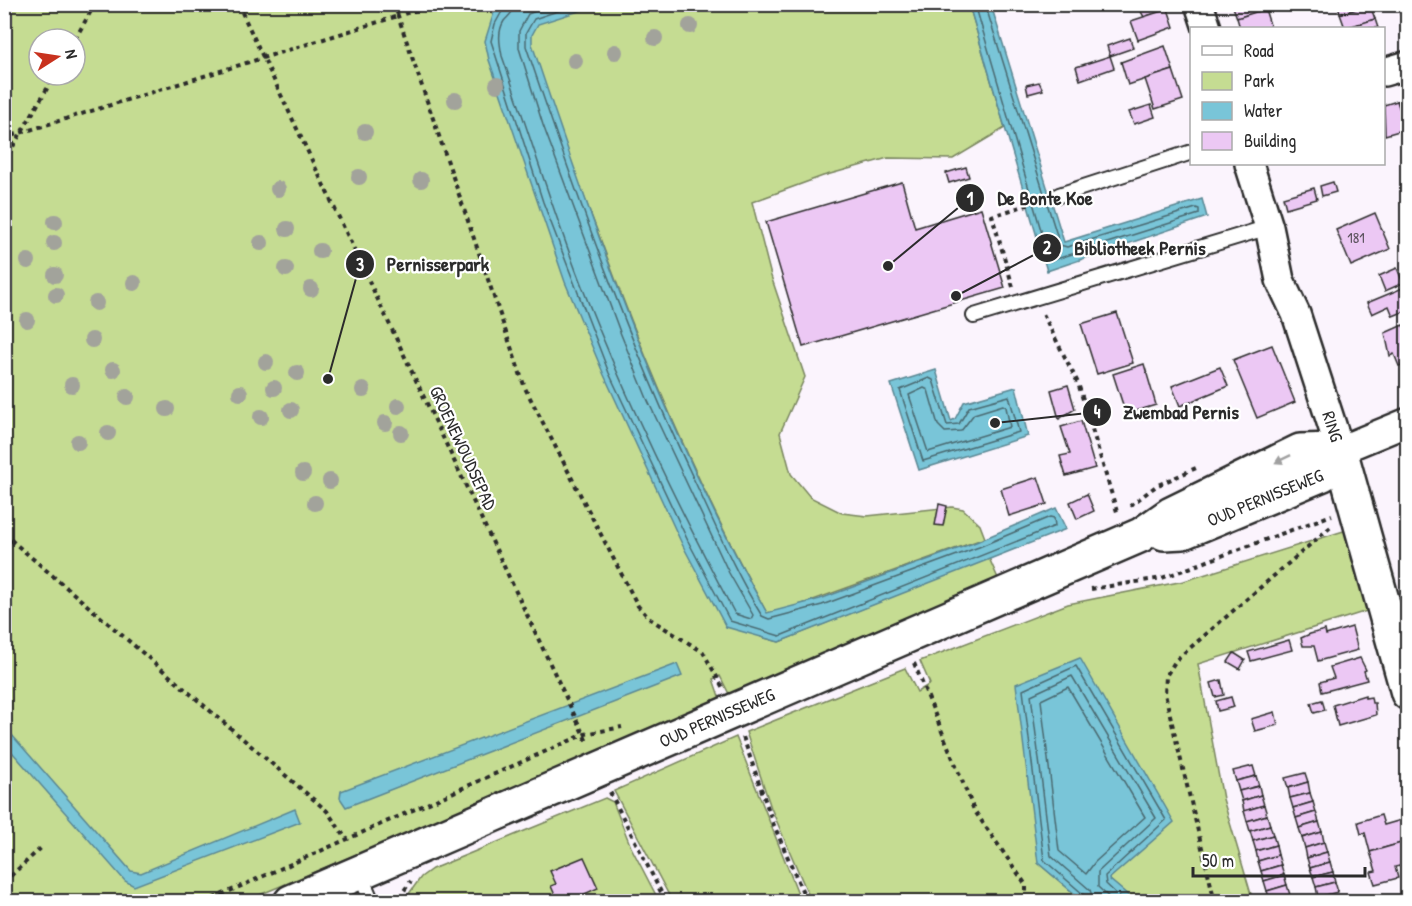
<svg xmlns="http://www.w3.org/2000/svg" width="1412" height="906" font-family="'Patrick Hand',sans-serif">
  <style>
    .green { fill: #c5dc92; stroke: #78845e; stroke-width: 1.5; fill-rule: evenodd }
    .water { fill: #79c5d8; stroke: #5a8793; stroke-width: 1.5 }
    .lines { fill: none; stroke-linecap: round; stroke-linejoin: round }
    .shore { stroke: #4a6970; stroke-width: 1.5 }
    .building { fill: #ecc8f4; stroke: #2b2b2b; stroke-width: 1.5 }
    .lane-casing { stroke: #2b2b2b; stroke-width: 18 }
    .street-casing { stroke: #2b2b2b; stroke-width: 32 }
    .secondary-casing { stroke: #2b2b2b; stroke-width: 38 }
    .path { stroke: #2b2b2b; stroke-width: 4; stroke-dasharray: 4.5 4.5; stroke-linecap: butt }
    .lane { stroke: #fff; stroke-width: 14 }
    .street { stroke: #fff; stroke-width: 27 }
    .secondary { stroke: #fff; stroke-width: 33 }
    .tree { fill: #a2a39b }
    .oneway { fill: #a0a0a0 }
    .labels { text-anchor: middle; stroke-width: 4.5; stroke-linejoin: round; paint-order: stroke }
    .number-label { font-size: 15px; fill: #5b525d }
    .street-label { font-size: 18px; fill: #2b2b2b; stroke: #fff }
    .leader { fill: none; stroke: #2b2b2b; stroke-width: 2 }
    .callout-dot { fill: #2b2b2b; stroke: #fff; stroke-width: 2 }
    .mark-label { font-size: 18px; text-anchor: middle; font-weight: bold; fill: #fff }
    .callout-label { font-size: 20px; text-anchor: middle; font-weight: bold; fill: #2b2b2b; stroke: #fff; stroke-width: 4.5; stroke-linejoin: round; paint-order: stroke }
  </style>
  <rect width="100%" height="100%" fill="#fbf4fd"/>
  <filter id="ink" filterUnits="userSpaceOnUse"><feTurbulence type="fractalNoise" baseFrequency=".0167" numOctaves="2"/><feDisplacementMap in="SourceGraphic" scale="12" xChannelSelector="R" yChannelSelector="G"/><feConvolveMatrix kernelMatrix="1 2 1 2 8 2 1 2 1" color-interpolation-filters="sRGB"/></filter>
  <g filter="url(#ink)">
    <g class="green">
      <path d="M5,5H969L1005,128L953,159L888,158L823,176L752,202L771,276L805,377L780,433L791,474L810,497L842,513L867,516L952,507L963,509L980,525L985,538L791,608L767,613C701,493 647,367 600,238C582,191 563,144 549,96L533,101L761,637L779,642L989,558L1001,585L731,698L720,676L713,679L721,702L245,901L5,902ZM39,39H75V75H39Z"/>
      <polygon points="1350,529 1370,610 1198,664 1223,799 1253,901 1135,901 1109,880 1038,863 1083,901 811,901 771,808 746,732 905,668 917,692 930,684 920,661 1068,604 1184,581"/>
      <polygon points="736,737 801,901 672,901 614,791"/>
      <polygon points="605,798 613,802 631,847 659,901 403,902 421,877 432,869"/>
    </g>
    <g class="water">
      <path d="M508,5H598L538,24L532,35V44C597,239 666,433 767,613L820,599L976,542L1056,508L1066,529L779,642L726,627L682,544L604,375L565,282L489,60L485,41L495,9Z"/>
      <polygon points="969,5 991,5 1064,242 1202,199 1207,217 1047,271"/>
      <polygon points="936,370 951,421 955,419 964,402 1016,387 1028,436 919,470 891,384"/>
      <polygon points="1080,658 1174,822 1109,879 1135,901 1083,901 1038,863 1016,684"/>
      <polygon points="677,664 682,676 346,807 340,798 341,791"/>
      <polygon points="4,726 131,871 141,873 295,809 300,822 134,886 125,881 5,744"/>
    </g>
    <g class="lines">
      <g class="shore">
        <path d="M506,4L495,24L491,41L543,202L609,373L688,541L730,621L780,636L1055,526L1054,518L1050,517L979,547L822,605L769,619L762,616C736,574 716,527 695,482C628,341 576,194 526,46V33L534,19L578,4"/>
        <path d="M514,4C513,14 509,15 504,21C497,32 500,45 502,56C528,129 550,203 578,276C622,392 677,505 735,614L751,619L753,615L729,573L648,401L620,332L543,125L519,48V31L528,14L553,4"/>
        <polyline points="975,4 1050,261 1199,214 1199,209 1196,208 1067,247 1060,245 985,4"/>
        <polygon points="929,378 933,380 947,425 959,424 969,407 1009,396 1019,432 923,461 900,390"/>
        <polygon points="924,388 928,390 938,425 945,432 961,431 974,414 1003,405 1006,407 1010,427 928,452 909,395"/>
        <polygon points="1068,687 1145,817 1095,862 1086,874 1059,851 1041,700"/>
        <polyline points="1086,902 1084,895 1044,860 1023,690 1076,666 1166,820 1105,876 1106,884 1125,902"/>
        <polyline points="1094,902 1090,890 1051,856 1031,695 1072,676 1156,818 1098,872 1098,887 1114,902"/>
      </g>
    </g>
    <g class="building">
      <polygon points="1137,4 1165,4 1167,9 1144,17"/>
      <polygon points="1232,4 1263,4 1265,9 1237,18"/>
      <polygon points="1338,4 1370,4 1370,5 1340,14"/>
      <polygon points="1370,5 1375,19 1345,28 1340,14"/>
      <polygon points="1168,9 1174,27 1138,40 1131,21"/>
      <polygon points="1265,9 1271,28 1240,28 1237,18"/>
      <polygon points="1375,19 1378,28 1346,28"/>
      <polygon points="1130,38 1133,48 1110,56 1107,46"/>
      <polygon points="1165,46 1173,70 1128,85 1121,62"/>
      <polygon points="1110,56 1114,68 1080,80 1076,67"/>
      <polygon points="1173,70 1183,100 1155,109 1145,79"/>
      <polygon points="1039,82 1043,90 1028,94 1026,85"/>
      <polygon points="1408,98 1408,128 1406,129 1397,101"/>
      <polygon points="1397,101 1406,129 1385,135 1384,105"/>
      <polygon points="1151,105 1155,117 1134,124 1129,112"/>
      <polygon points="966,167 969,177 949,183 946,173"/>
      <polygon points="902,182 915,228 981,208 1005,288 803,347 766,222"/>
      <polygon points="1333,182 1336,192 1322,196 1320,186"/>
      <polygon points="1314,188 1317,199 1286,208 1283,197"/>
      <polygon points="1375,213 1390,249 1351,266 1336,230"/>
      <polygon points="1397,268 1403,283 1385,291 1379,276"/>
      <polygon points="1405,287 1408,310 1393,316 1389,306 1372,314 1367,303"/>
      <polygon points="1117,313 1133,363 1097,374 1081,324"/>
      <polygon points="1403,325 1408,335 1408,367 1404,368 1402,365 1399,366 1394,354 1390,356 1385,333"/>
      <polygon points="1272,345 1295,402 1257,418 1233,360"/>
      <polygon points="1144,364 1156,405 1126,414 1113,374"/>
      <polygon points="1220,367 1228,386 1180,406 1172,386"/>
      <polygon points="1068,385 1075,409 1059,419 1051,390"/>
      <polygon points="1081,421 1095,468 1066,476 1060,456 1070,454 1061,427"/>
      <polygon points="1038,477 1047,504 1009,516 1001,489"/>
      <polygon points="1087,494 1094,511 1077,519 1070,502"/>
      <polygon points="939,504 947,506 943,526 935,525"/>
      <polygon points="1352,627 1358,650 1318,661 1314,646 1303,646 1301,638 1310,634 1325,630 1326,635"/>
      <polygon points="1289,640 1292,650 1251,661 1248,652"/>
      <polygon points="1234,653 1245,660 1240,669 1228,662"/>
      <polygon points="1360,658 1366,670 1364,671 1367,680 1322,692 1320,682 1334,678 1330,667"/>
      <polygon points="1221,680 1224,695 1215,697 1211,683"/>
      <polygon points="1365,695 1365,698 1371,697 1372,703 1375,703 1376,715 1338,726 1333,705"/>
      <polygon points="1231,697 1234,707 1218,711 1216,701"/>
      <polygon points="1322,700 1325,710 1314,713 1311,703"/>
      <polygon points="1275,712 1278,725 1255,731 1251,719"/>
      <polygon points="1253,766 1256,776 1236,781 1233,771"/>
      <polygon points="1305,773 1308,782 1288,788 1285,778"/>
      <polygon points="1256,776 1259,786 1239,791 1236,781"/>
      <polygon points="1308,782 1310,793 1290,798 1288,788"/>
      <polygon points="1259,786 1261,795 1242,801 1239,791"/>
      <polygon points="1310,793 1313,802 1293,808 1290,798"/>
      <polygon points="1261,795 1264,805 1244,811 1242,801"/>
      <polygon points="1313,802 1316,812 1296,818 1293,808"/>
      <polygon points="1264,805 1267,815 1247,821 1244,811"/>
      <polygon points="1316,812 1319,822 1299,828 1296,818"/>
      <polygon points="1267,815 1270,825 1250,831 1247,821"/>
      <polygon points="1381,815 1384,825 1408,818 1408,841 1370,852 1365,833 1361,834 1358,822"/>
      <polygon points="1319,822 1322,832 1302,838 1299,828"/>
      <polygon points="1270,825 1273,835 1253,841 1250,831"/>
      <polygon points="1322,832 1324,842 1305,848 1302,838"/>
      <polygon points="1273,835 1276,845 1256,851 1253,841"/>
      <polygon points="1408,841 1408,864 1395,867 1398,878 1375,884 1371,872 1376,871 1370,852"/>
      <polygon points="1324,842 1327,852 1307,858 1305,848"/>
      <polygon points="1276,845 1278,855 1258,861 1256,851"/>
      <polygon points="1327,852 1330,862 1310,868 1307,858"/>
      <polygon points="1278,855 1281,865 1261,871 1258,861"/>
      <polygon points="584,857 598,888 567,902 558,902 551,886 556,884 550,871"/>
      <polygon points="1330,862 1333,872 1313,877 1310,868"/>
      <polygon points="1281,865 1284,875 1264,881 1261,871"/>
      <polygon points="1333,872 1335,882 1316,887 1313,877"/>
      <polygon points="1284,875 1287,885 1267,891 1264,881"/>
      <polygon points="1335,882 1338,892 1318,897 1316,887"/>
      <polygon points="1287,885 1290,895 1270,900 1267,891"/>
    </g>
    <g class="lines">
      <defs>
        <g id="lane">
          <polyline points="1059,195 1192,152"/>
          <polyline points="974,316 1269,227"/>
          <polyline points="359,872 372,902"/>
        </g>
        <g id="street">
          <polyline points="1199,4 1207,28"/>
          <polyline points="1384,72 1408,65"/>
          <path id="s1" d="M1249,164L1269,227L1280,280L1296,314L1340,450L1408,422"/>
        </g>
        <g id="secondary">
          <polyline points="1340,450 1408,693"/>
          <path id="s2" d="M1164,533L1183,532L1323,474L1340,450"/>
          <path id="s3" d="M291,902L1141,535L1171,514L1300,451L1340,450"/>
        </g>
      </defs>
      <use href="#lane" class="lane-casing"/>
      <use href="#street" class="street-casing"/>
      <use href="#secondary" class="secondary-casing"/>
      <g class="path">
        <polyline points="238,4 588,744"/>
        <polyline points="434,4 398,16 525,388 638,606 650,619 703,652 723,688"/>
        <polyline points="1398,4 1408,33"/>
        <polyline points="75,39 95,4"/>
        <polyline points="4,138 398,16 395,4"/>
        <polyline points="4,162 55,75"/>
        <polyline points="1013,287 992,216 1043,200"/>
        <polyline points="1043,314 1078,383 1118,515"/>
        <polyline points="1130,506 1156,486 1196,468"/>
        <polyline points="4,534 327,811 347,840"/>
        <polyline points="1091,589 1162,578 1332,515"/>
        <polyline points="914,663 974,810 1026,885 1026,902"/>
        <polyline points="743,737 773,823 807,902"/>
        <polyline points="610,792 666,902"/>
        <polyline points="4,882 41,848"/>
        <polyline points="205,902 585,734 622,727"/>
        <polyline points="391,902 400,896 411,881"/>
        <polyline points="1215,902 1165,694 1166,676 1176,660 1333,525"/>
      </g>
      <use href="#lane" class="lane"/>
      <use href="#street" class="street"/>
      <use href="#secondary" class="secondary"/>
    </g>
    <g class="tree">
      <circle cx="690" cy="26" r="8"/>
      <circle cx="655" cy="38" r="8"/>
      <circle cx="615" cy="52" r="8"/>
      <circle cx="575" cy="61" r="8"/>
      <circle cx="497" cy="85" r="8"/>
      <circle cx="455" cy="100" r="8"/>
      <circle cx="365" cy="132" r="8"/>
      <circle cx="359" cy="177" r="8"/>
      <circle cx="421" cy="180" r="8"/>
      <circle cx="278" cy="189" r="8"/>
      <circle cx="55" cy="222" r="8"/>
      <circle cx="287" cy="229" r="8"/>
      <circle cx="54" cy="243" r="8"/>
      <circle cx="261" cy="243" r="8"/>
      <circle cx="320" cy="251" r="8"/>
      <circle cx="28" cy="261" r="8"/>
      <circle cx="286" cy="269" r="8"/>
      <circle cx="55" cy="275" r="8"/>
      <circle cx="134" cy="283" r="8"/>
      <circle cx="311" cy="289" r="8"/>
      <circle cx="56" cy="295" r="8"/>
      <circle cx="96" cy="303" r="8"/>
      <circle cx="27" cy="320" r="8"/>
      <circle cx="92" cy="340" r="8"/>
      <circle cx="266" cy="362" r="8"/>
      <circle cx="113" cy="370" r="8"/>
      <circle cx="297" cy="373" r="8"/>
      <circle cx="72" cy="385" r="8"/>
      <circle cx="274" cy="388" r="8"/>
      <circle cx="363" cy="390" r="8"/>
      <circle cx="240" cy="393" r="8"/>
      <circle cx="127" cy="397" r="8"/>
      <circle cx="398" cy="406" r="8"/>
      <circle cx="167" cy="409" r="8"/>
      <circle cx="291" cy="410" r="8"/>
      <circle cx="261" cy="417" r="8"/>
      <circle cx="385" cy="423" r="8"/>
      <circle cx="108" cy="433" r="8"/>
      <circle cx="401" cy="433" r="8"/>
      <circle cx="78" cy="442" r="8"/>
      <circle cx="303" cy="473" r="8"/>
      <circle cx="330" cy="481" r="8"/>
      <circle cx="315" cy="503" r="8"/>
    </g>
    <defs><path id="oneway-solid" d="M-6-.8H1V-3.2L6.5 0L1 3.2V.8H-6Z" transform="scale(1.5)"/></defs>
    <use class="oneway" href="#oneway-solid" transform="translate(1283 459) rotate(154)"/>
  </g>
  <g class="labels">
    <g class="number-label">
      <text x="1356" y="243">181</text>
    </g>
    <g class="street-label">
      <text dy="6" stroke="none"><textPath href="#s1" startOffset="276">RING</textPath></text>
      <text transform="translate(463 448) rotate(65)" y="6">GROENEWOUDSEPAD</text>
      <text dy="6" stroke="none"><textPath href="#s2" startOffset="108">OUD PERNISSEWEG</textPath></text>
      <text dy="6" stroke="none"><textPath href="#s3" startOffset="464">OUD PERNISSEWEG</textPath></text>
    </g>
  </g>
  <path class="leader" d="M888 266L970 198M956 296L1047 248M328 379L360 264M995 423L1097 412"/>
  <g class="callout-dot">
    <circle cx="888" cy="266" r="6"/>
    <circle cx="956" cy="296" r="6"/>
    <circle cx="328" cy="379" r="6"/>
    <circle cx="995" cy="423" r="6"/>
    <circle cx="970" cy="198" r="15"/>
    <circle cx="1047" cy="248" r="15"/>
    <circle cx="360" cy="264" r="15"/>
    <circle cx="1097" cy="412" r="15"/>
  </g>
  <g class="mark-label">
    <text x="970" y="205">1</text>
    <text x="1047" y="254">2</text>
    <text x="360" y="271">3</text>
    <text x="1097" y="418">4</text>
  </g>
  <g class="callout-label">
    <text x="1045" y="205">De Bonte Koe</text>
    <text x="1140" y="255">Bibliotheek Pernis</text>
    <text x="438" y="271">Pernisserpark</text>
    <text x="1181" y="419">Zwembad Pernis</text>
  </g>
  <rect width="1412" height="906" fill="none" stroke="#fff" stroke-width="24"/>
  <rect x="12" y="12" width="1388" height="882" fill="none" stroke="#2b2b2b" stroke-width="2" filter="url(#ink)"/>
  <rect x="1190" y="27" width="195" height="138" fill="#ffffff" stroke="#aaaaaa" stroke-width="1.5"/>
  <rect x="1202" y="46" width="30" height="9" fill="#ffffff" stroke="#aaaaaa" stroke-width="1.5"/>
  <text x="1244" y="57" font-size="18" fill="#2b2b2b">Road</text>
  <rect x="1202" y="72" width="30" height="18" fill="#c5dc92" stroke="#aaaaaa" stroke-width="1.5"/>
  <text x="1244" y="87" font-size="18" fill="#2b2b2b">Park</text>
  <rect x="1202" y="102" width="30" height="18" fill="#79c5d8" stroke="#aaaaaa" stroke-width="1.5"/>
  <text x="1244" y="117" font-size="18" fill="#2b2b2b">Water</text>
  <rect x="1202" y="132" width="30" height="18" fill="#ecc8f4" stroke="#aaaaaa" stroke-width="1.5"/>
  <text x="1244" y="147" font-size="18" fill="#2b2b2b">Building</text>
  <g transform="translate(57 57) rotate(78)"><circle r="28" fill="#ffffff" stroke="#aaaaaa" stroke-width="1.5"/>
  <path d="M0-4.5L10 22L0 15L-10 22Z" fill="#c8321e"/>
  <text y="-9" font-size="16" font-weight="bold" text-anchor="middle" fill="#2b2b2b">N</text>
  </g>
  <path d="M1193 867v9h172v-9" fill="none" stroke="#2b2b2b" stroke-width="3"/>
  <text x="1202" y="867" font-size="18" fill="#2b2b2b" stroke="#ffffff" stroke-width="4.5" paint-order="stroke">50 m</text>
</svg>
